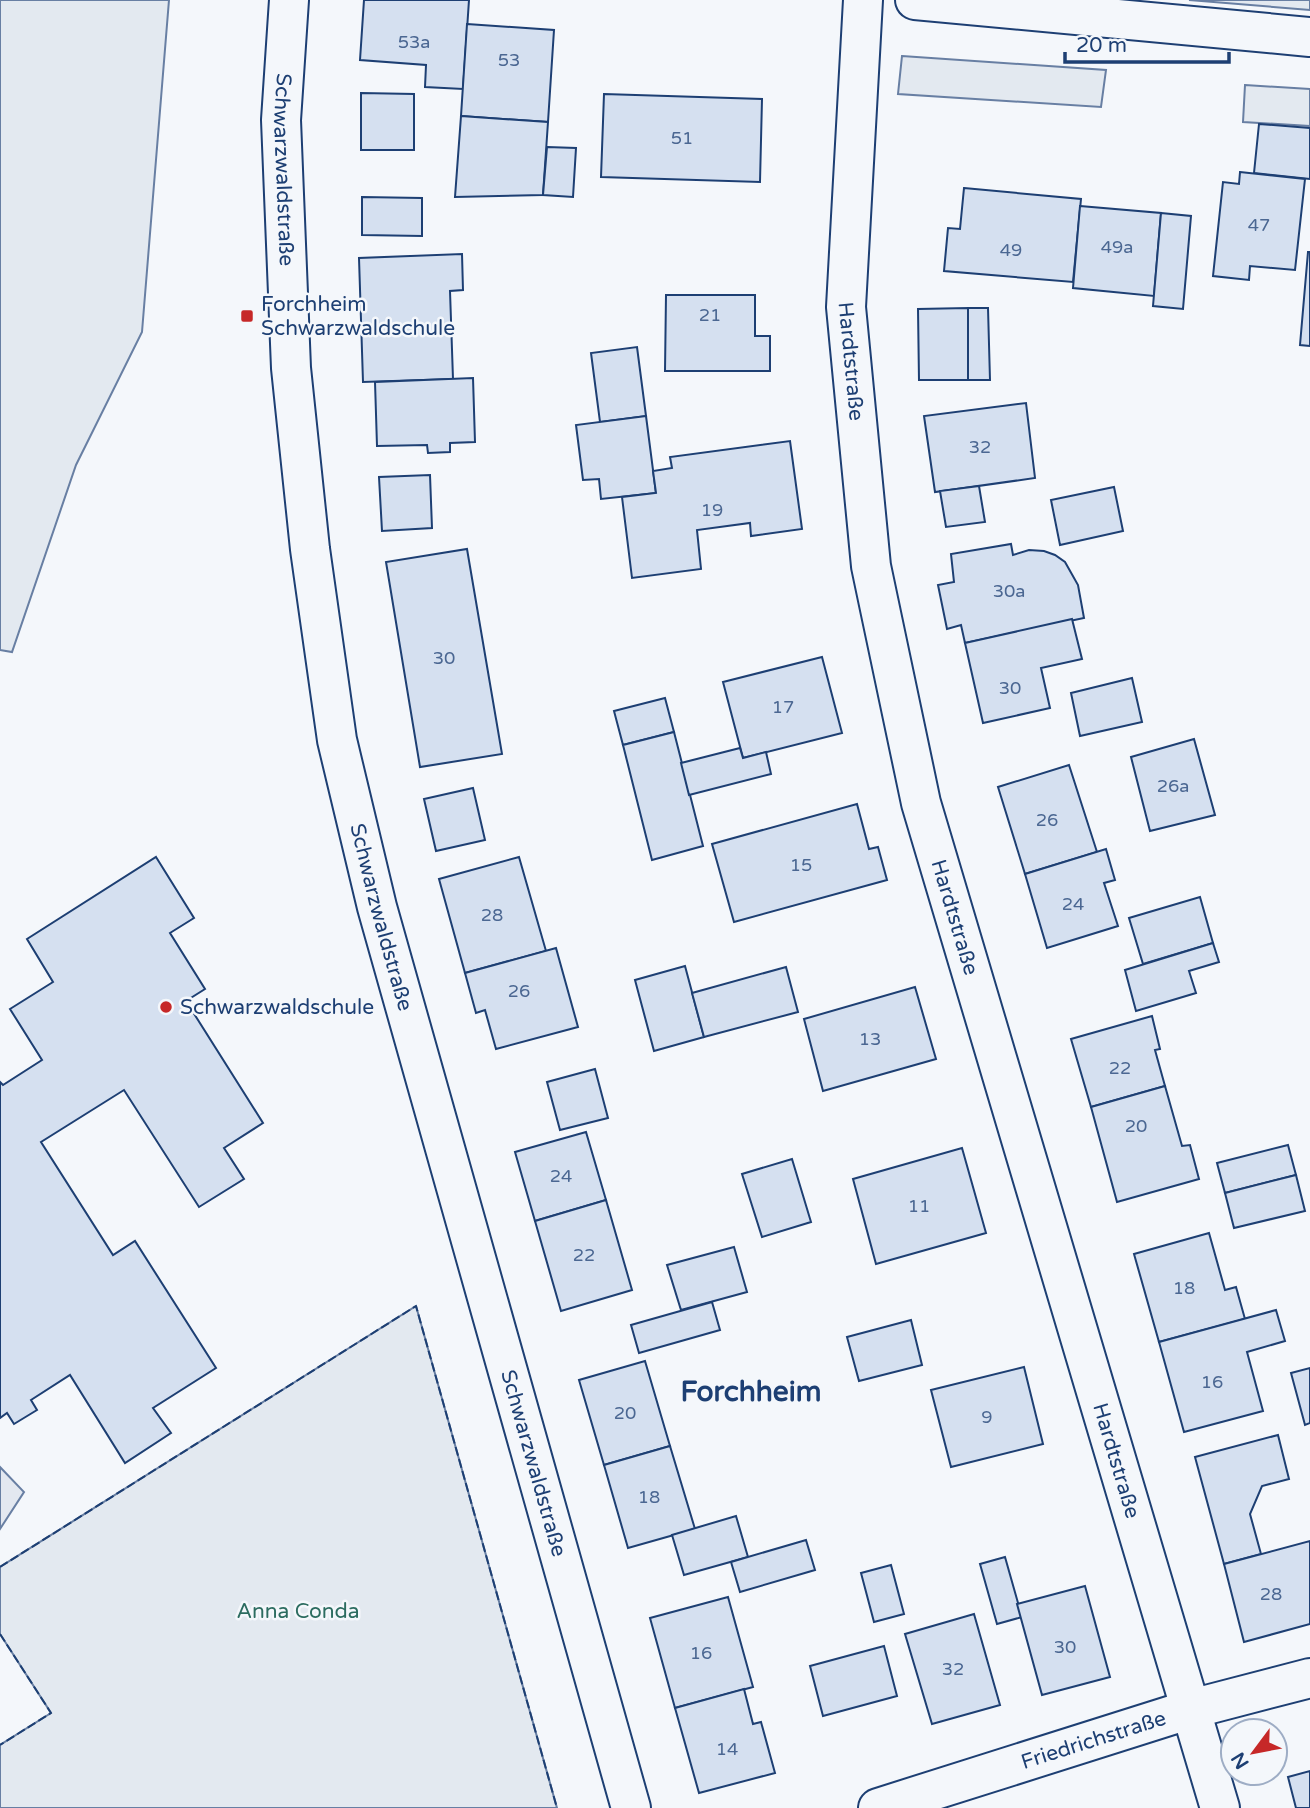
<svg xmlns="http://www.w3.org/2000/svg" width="1310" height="1808" font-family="'Varela Round',sans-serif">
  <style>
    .green { fill: #e3e9f0; stroke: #687fa3; stroke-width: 2 }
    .parking { fill: #e3e8f0; stroke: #687fa3; stroke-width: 2 }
    .building { fill: #d5e0f0; stroke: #1d3f73; stroke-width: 2 }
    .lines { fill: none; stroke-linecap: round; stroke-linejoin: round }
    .minor-casing { stroke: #1d3f73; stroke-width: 42 }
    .tertiary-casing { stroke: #1d3f73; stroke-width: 42 }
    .minor { stroke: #f4f7fb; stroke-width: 38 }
    .tertiary { stroke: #f4f7fb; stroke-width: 38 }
    .fence { stroke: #1d3f73; stroke-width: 2; stroke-dasharray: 9 3.5; stroke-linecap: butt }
    .poi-dot { fill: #c62828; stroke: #f4f7fb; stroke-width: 2.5 }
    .labels { text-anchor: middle; stroke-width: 5; stroke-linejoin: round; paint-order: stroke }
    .number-label { font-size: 18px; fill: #4b6792 }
    .street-label { font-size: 21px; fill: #1d3f73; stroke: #f4f7fb }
    .poi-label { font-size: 21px; fill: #1d3f73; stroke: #f4f7fb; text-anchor: start }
    .park-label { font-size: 21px; fill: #2c6c60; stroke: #f4f7fb }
    .district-label { font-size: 28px; font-weight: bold; fill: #1d3f73; stroke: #f4f7fb }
  </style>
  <rect width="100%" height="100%" fill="#f4f7fb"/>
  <g class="green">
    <polygon points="0,0 169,0 142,332 76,465 12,652 0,650"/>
    <polygon points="1189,0 1310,0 1310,10"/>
    <polygon points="902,56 1106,70 1101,107 898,94"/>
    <polygon points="1245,85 1310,89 1310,126 1243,122"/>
    <polygon points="416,1306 557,1808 0,1808 0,1745 51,1713 0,1634 0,1567"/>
  </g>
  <polygon class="parking" points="0,1467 24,1492 0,1529"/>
  <g class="building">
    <polygon points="364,0 469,0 463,89 425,87 426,65 360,60"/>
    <polygon points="467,24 554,30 548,122 461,116"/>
    <polygon points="361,93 414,94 414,150 361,150"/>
    <polygon points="604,94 762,99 760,182 601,177"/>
    <polygon points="461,116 548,122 543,195 455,197"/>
    <polygon points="1259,124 1310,128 1310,179 1254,173"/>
    <polygon points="547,147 576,148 573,197 543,195"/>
    <polygon points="1240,172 1305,179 1295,270 1250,266 1249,280 1213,276 1223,182 1239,184"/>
    <polygon points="964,188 1081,199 1073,282 944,271 948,228 960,229"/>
    <polygon points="362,197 422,198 422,236 362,235"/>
    <polygon points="1080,206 1161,213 1154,296 1073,288"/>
    <polygon points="1161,213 1191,216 1183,309 1153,306"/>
    <polygon points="1308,252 1310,252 1310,346 1300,345"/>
    <polygon points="462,254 463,290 450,291 453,379 363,382 359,258"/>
    <polygon points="666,295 755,295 755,336 770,336 770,371 665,371"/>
    <polygon points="968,308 968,380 919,380 918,309"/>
    <polygon points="968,308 988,308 990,380 968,380"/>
    <polygon points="637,347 646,416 600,422 591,353"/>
    <polygon points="473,378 475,442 450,443 450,452 428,453 427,445 377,446 375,382"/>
    <polygon points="1026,403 1035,478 935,492 924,416"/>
    <polygon points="646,416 656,493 601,499 599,479 583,480 576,425"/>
    <polygon points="790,441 802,529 751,536 750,523 697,530 701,569 632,578 622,497 656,493 653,471 672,468 670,457"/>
    <polygon points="430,475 432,528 382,531 379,477"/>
    <polygon points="979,486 985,522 946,527 940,491"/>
    <polygon points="1114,487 1123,531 1060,545 1051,500"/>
    <polygon points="1011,544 1013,555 1029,550 1044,551 1055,555 1065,562 1078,585 1084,618 965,643 961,625 947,629 938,585 954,582 951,554"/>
    <polygon points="467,549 502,754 420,767 386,562"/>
    <polygon points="1072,619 1082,659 1041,668 1050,708 983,723 965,643"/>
    <polygon points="822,657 842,733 743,758 723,682"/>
    <polygon points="1132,678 1142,722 1080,736 1071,693"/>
    <polygon points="665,698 674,732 623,745 614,711"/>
    <polygon points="674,732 703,846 652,860 623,745"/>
    <polygon points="1194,739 1215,815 1150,831 1131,757"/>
    <polygon points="740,748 743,758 766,752 771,774 689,795 681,763"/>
    <polygon points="1069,765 1097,852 1025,874 998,787"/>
    <polygon points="473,788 485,840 436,851 424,799"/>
    <polygon points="857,804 869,849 878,847 887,880 734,922 712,844"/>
    <polygon points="1106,849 1115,880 1104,883 1118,926 1047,948 1025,874"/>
    <polygon points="156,857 194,918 170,933 205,989 186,1001 263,1123 224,1148 244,1179 199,1207 124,1090 41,1142 113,1255 135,1241 216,1368 153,1408 171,1433 125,1463 70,1375 31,1400 37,1410 14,1424 7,1413 0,1418 0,1082 3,1085 42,1060 10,1009 53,982 27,939"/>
    <polygon points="519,857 546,951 465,973 439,879"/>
    <polygon points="1200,897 1213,943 1143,964 1129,918"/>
    <polygon points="1213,943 1219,962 1189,971 1196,993 1136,1011 1125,970"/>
    <polygon points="556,948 578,1027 496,1049 485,1010 476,1013 465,973"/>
    <polygon points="685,966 704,1037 654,1051 635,980"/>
    <polygon points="786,967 798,1012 704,1037 692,993"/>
    <polygon points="915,987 936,1059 823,1091 804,1019"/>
    <polygon points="1152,1016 1160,1049 1155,1050 1165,1086 1091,1107 1071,1039"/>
    <polygon points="595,1069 608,1118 560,1130 547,1082"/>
    <polygon points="1165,1086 1182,1146 1190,1145 1199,1179 1117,1202 1091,1107"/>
    <polygon points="586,1132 606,1200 535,1221 515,1152"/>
    <polygon points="1288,1145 1296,1175 1225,1193 1217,1163"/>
    <polygon points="962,1148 986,1233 876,1264 853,1179"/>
    <polygon points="792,1159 811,1222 762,1237 742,1174"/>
    <polygon points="1296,1175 1305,1211 1234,1228 1225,1193"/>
    <polygon points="606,1200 632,1290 561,1311 535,1221"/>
    <polygon points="1209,1233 1225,1290 1236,1287 1245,1319 1159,1342 1134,1254"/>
    <polygon points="734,1247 747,1292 681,1310 667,1265"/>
    <polygon points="712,1302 720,1330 639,1353 631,1325"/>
    <polygon points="1276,1310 1285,1341 1247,1352 1263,1411 1184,1432 1159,1342"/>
    <polygon points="911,1320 922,1365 859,1381 847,1337"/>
    <polygon points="645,1361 670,1446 604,1465 579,1380"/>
    <polygon points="1024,1367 1043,1444 951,1467 931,1390"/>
    <polygon points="1310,1368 1310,1423 1305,1425 1291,1373"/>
    <polygon points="1278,1435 1289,1479 1262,1486 1250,1514 1261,1554 1224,1564 1195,1457"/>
    <polygon points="670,1446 695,1529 628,1548 604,1465"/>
    <polygon points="736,1516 748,1557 684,1575 672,1535"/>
    <polygon points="806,1540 815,1570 740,1592 731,1562"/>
    <polygon points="1310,1541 1310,1624 1244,1642 1224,1564"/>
    <polygon points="1005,1557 1022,1617 997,1624 980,1564"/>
    <polygon points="891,1565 904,1614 874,1622 861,1573"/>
    <polygon points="1085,1586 1110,1677 1042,1695 1017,1604"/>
    <polygon points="728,1597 753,1687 675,1708 650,1618"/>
    <polygon points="974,1614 1000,1705 932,1724 905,1634"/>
    <polygon points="884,1646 897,1696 823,1716 810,1666"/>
    <polygon points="744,1689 753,1724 761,1722 775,1773 699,1793 675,1708"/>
    <polygon points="1310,1771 1310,1808 1296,1808 1288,1777"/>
  </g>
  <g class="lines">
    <defs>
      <g id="minor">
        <path id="s1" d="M289,0L281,120L291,368L310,549L337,740L377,907L631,1808"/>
        <path id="s2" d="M863,0L846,307L871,566L921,803L1220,1808"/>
        <path id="s3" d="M878,1808L1191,1709L1310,1678"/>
      </g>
      <polyline id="tertiary" points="915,0 1310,37"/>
    </defs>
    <use href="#minor" class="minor-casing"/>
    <use href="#tertiary" class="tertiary-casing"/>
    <use href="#minor" class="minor"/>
    <use href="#tertiary" class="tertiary"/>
    <g class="fence">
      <polyline points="0,1567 416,1306 557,1808"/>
      <polyline points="0,1634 51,1713 0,1745"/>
    </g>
  </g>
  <g class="poi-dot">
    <rect x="240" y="309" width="14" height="14" rx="3.5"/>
    <circle cx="166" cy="1007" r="7"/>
  </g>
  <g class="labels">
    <g class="number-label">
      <text x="414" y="48">53a</text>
      <text x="509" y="66">53</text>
      <text x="682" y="144">51</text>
      <text x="1259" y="231">47</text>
      <text x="1117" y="253">49a</text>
      <text x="1011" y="256">49</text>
      <text x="710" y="321">21</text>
      <text x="980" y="453">32</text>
      <text x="712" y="516">19</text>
      <text x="1009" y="597">30a</text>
      <text x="444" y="664">30</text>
      <text x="1010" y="694">30</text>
      <text x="783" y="713">17</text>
      <text x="1173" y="792">26a</text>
      <text x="1047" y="826">26</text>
      <text x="801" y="871">15</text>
      <text x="1073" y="910">24</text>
      <text x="492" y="921">28</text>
      <text x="519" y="997">26</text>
      <text x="870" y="1045">13</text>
      <text x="1120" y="1074">22</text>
      <text x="1136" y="1132">20</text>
      <text x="561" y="1182">24</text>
      <text x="919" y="1212">11</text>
      <text x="584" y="1261">22</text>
      <text x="1184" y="1294">18</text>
      <text x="1212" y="1388">16</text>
      <text x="625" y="1419">20</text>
      <text x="987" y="1423">9</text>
      <text x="649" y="1503">18</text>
      <text x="1271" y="1600">28</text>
      <text x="1065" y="1653">30</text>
      <text x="701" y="1659">16</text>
      <text x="953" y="1675">32</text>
      <text x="727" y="1755">14</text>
    </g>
    <g class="street-label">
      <text dy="7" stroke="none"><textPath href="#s1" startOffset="170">Schwarzwaldstraße</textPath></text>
      <text dy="7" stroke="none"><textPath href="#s2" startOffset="362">Hardtstraße</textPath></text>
      <text dy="7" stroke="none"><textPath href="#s1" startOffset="926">Schwarzwaldstraße</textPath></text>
      <text dy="7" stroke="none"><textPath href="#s2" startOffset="929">Hardtstraße</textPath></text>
      <text dy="7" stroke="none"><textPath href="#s2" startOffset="1496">Hardtstraße</textPath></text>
      <text dy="7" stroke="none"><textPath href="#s1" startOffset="1493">Schwarzwaldstraße</textPath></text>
      <text dy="7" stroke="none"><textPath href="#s3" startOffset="226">Friedrichstraße</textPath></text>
    </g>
    <g class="poi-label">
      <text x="261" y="311">Forchheim<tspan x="261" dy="24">Schwarzwaldschule</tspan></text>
      <text x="180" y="1014">Schwarzwaldschule</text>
    </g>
    <g class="park-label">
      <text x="298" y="1618">Anna Conda</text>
    </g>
    <g class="district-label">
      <text x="751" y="1401">Forchheim</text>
    </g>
  </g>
  <g transform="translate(1254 1752) rotate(238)"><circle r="33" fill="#f4f7fb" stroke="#9eadc5" stroke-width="2"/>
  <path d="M0-5L12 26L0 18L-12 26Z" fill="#c62828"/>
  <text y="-10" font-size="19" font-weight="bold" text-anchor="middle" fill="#1d3f73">N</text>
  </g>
  <path d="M1065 52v10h164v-10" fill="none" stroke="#1d3f73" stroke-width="3.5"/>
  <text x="1076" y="52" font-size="21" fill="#1d3f73" stroke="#f4f7fb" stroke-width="5" paint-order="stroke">20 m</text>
</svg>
